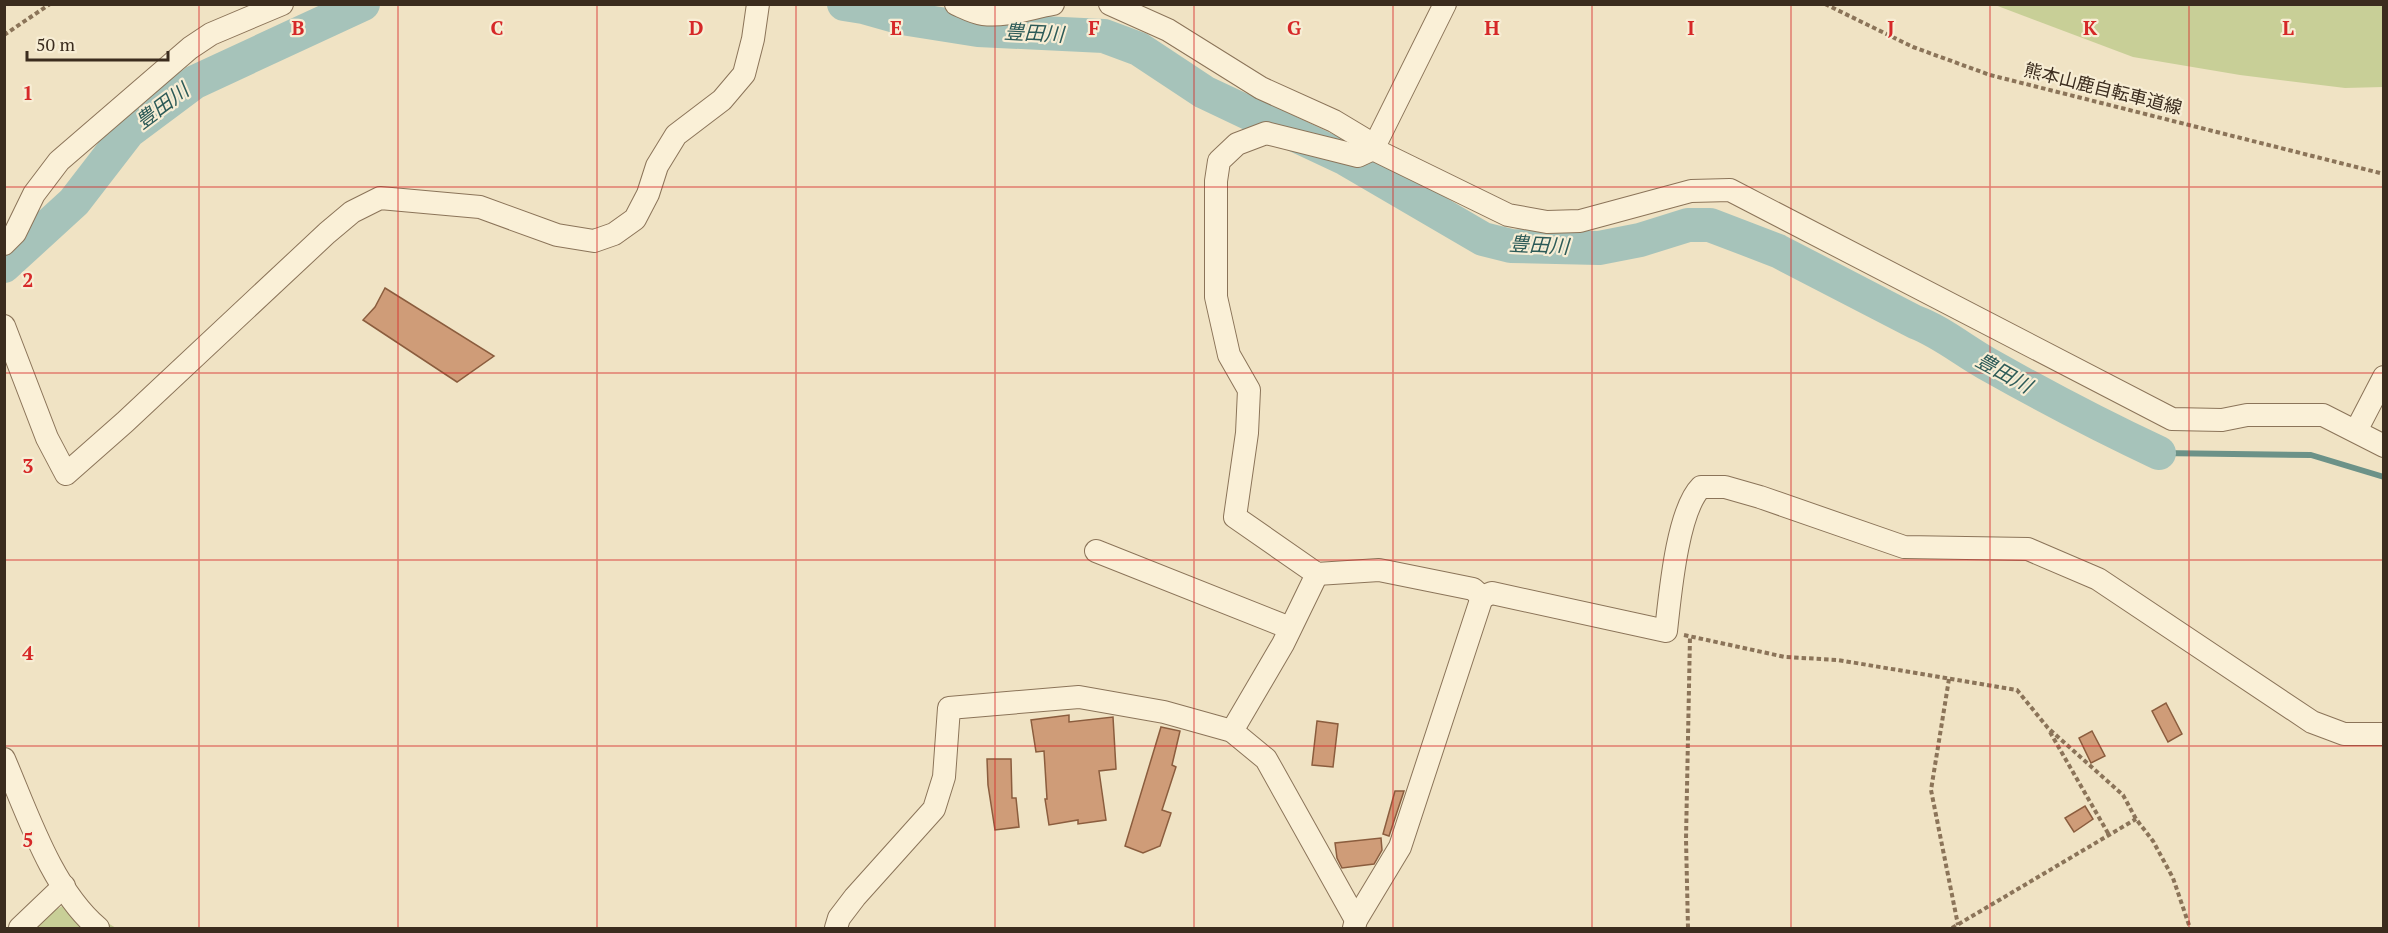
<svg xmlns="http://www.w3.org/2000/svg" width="2388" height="933" font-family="'PT Serif','Noto Sans JP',serif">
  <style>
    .green { fill: #c8cf97 }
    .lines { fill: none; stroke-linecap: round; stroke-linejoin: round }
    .stream { stroke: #6c9288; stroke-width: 6 }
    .river { stroke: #a6c3ba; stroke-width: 34 }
    .building { fill: #cf9c78; stroke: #8b5d3e; stroke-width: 1.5 }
    .street-casing { stroke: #8b7459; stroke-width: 24 }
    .path { stroke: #8b7459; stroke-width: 4; stroke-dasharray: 4.5 3; stroke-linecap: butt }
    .street { stroke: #faf0d7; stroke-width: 22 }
    .grid { fill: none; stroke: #d62828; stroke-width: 1.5; stroke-opacity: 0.55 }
    .labels { text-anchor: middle; stroke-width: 4.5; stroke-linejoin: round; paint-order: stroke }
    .street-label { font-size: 18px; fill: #3b2c1e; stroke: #f7edd4 }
    .water-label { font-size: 20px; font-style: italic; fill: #2d5b58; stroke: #f7edd4 }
    .grid-label { font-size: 20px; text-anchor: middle; font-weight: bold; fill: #d62828; stroke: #f7edd4; stroke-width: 4.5; stroke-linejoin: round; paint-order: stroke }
  </style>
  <rect width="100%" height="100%" fill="#f0e3c4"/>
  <g class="green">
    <polygon points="1995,5 2383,5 2383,87 2345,88 2240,75 2133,57"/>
    <polygon points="71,901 116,928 24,928"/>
  </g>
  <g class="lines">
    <polyline class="stream" points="2159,453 2311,455 2384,477"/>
    <g class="river">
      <path d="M844,4L863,7L902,18L978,30L1104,36L1139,49L1204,92L1346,159L1483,239L1511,246L1599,248L1640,240L1688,225H1710L1778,251L1915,322C1942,332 1965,352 1991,366C2046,397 2101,426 2159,453"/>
      <polyline points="4,266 74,202 128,132 195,82 363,4"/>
    </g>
  </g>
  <g class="building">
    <polygon points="385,288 494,356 457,382 363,320 375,307"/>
    <polygon points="2166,703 2182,734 2168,742 2152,711"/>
    <polygon points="1069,715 1069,722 1113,717 1116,769 1099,771 1106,820 1078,824 1078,820 1049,825 1045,799 1047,799 1044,751 1036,752 1031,720"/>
    <polygon points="1317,721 1338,724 1333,767 1312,765"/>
    <polygon points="1161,727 1180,731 1172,765 1176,767 1162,810 1171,813 1160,846 1143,853 1125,846"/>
    <polygon points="2092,731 2105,756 2091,763 2079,738"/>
    <polygon points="987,759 1011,759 1012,798 1016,798 1019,827 995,830 988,785"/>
    <polygon points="1395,791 1404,791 1389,836 1383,834"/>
    <polygon points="2085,806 2093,819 2074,832 2065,818"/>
    <polygon points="1381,838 1382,850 1374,864 1342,868 1337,858 1335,843"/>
  </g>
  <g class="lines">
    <defs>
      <g id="street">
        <path d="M956,4C965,8 974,13 983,14C1006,17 1030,8 1053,4"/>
        <polyline points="1110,4 1168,30 1261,88 1334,121 1364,139 1373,149 1508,215 1547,222 1580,221 1691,191 1730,190 2172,419 2222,420 2247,415 2323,415 2384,446"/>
        <polyline points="1445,4 1373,149 1358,156 1266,133 1237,144 1219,161 1216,181 1216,297 1229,355 1249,390 1247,433 1235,517 1317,574 1379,570 1473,589 1482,597"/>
        <polyline points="4,244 15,233 34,194 59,161 190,48 211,34 282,4"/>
        <polyline points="4,326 47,438 66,474 125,422 327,233 352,212 380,198 480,207 557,235 594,241 614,234 635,219 648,194 657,166 676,135 722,100 744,74 753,39 758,4"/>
        <polyline points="2356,431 2384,377"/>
        <polyline points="1096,551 1290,628"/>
        <path d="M1482,597L1492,593L1666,631C1670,596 1677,511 1701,487H1725L1760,497L1904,547L2028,549L2098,579L2312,722L2344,734H2384"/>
        <polyline points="1232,731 1283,644 1317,574"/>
        <path d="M4,759C28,815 52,889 98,928"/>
        <polyline points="20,928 64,886"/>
        <polyline points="836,928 839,918 855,897 934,809 944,777 949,708 1079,697 1164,712 1232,731 1266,759 1356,920"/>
        <polyline points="1354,928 1356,920 1400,847 1482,597"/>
      </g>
    </defs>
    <use href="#street" class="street-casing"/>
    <g class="path">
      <polyline points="1825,4 1913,47 1990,75 2384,174"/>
      <polyline points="4,35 50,4"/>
      <polyline points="1684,635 1785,657 1838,660 2017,690 2048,728 2123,795 2136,819 2153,841 2173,878 2190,928"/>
      <polyline points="1949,679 1931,790 1958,925"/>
      <polyline points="2050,732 2109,835"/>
      <polyline points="1688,928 1686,839 1690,636"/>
      <polyline points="1952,928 2136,819"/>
    </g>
    <use href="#street" class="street"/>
  </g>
  <path class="grid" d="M199,4V928M398,4V928M597,4V928M796,4V928M995,4V928M1194,4V928M1393,4V928M1592,4V928M1791,4V928M1990,4V928M2189,4V928M4,187H2384M4,373H2384M4,560H2384M4,746H2384"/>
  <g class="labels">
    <g class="street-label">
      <text transform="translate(2103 89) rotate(14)" y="6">熊本山鹿自転車道線</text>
    </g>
    <g class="water-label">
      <text transform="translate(1034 33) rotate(3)" y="7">豊田川</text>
      <text transform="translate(162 106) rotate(-37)" y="7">豊田川</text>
      <text transform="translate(1539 245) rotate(3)" y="7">豊田川</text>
      <text transform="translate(2004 373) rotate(29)" y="7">豊田川</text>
    </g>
  </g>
  <g class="grid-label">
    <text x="298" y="35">B</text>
    <text x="497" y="35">C</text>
    <text x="696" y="35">D</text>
    <text x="896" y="35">E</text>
    <text x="1094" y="35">F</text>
    <text x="1294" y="35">G</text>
    <text x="1492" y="35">H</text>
    <text x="1691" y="35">I</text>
    <text x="1891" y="35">J</text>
    <text x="2090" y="35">K</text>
    <text x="2288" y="35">L</text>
    <text x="28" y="100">1</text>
    <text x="28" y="287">2</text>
    <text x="28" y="473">3</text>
    <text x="28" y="660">4</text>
    <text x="28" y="847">5</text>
  </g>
  <rect width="2388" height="933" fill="none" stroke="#3b2c1e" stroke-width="12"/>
  <path d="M27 51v9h141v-9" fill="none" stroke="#3b2c1e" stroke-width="3"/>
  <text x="36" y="51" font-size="18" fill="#3b2c1e" stroke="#f7edd4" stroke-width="4.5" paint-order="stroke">50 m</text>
</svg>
